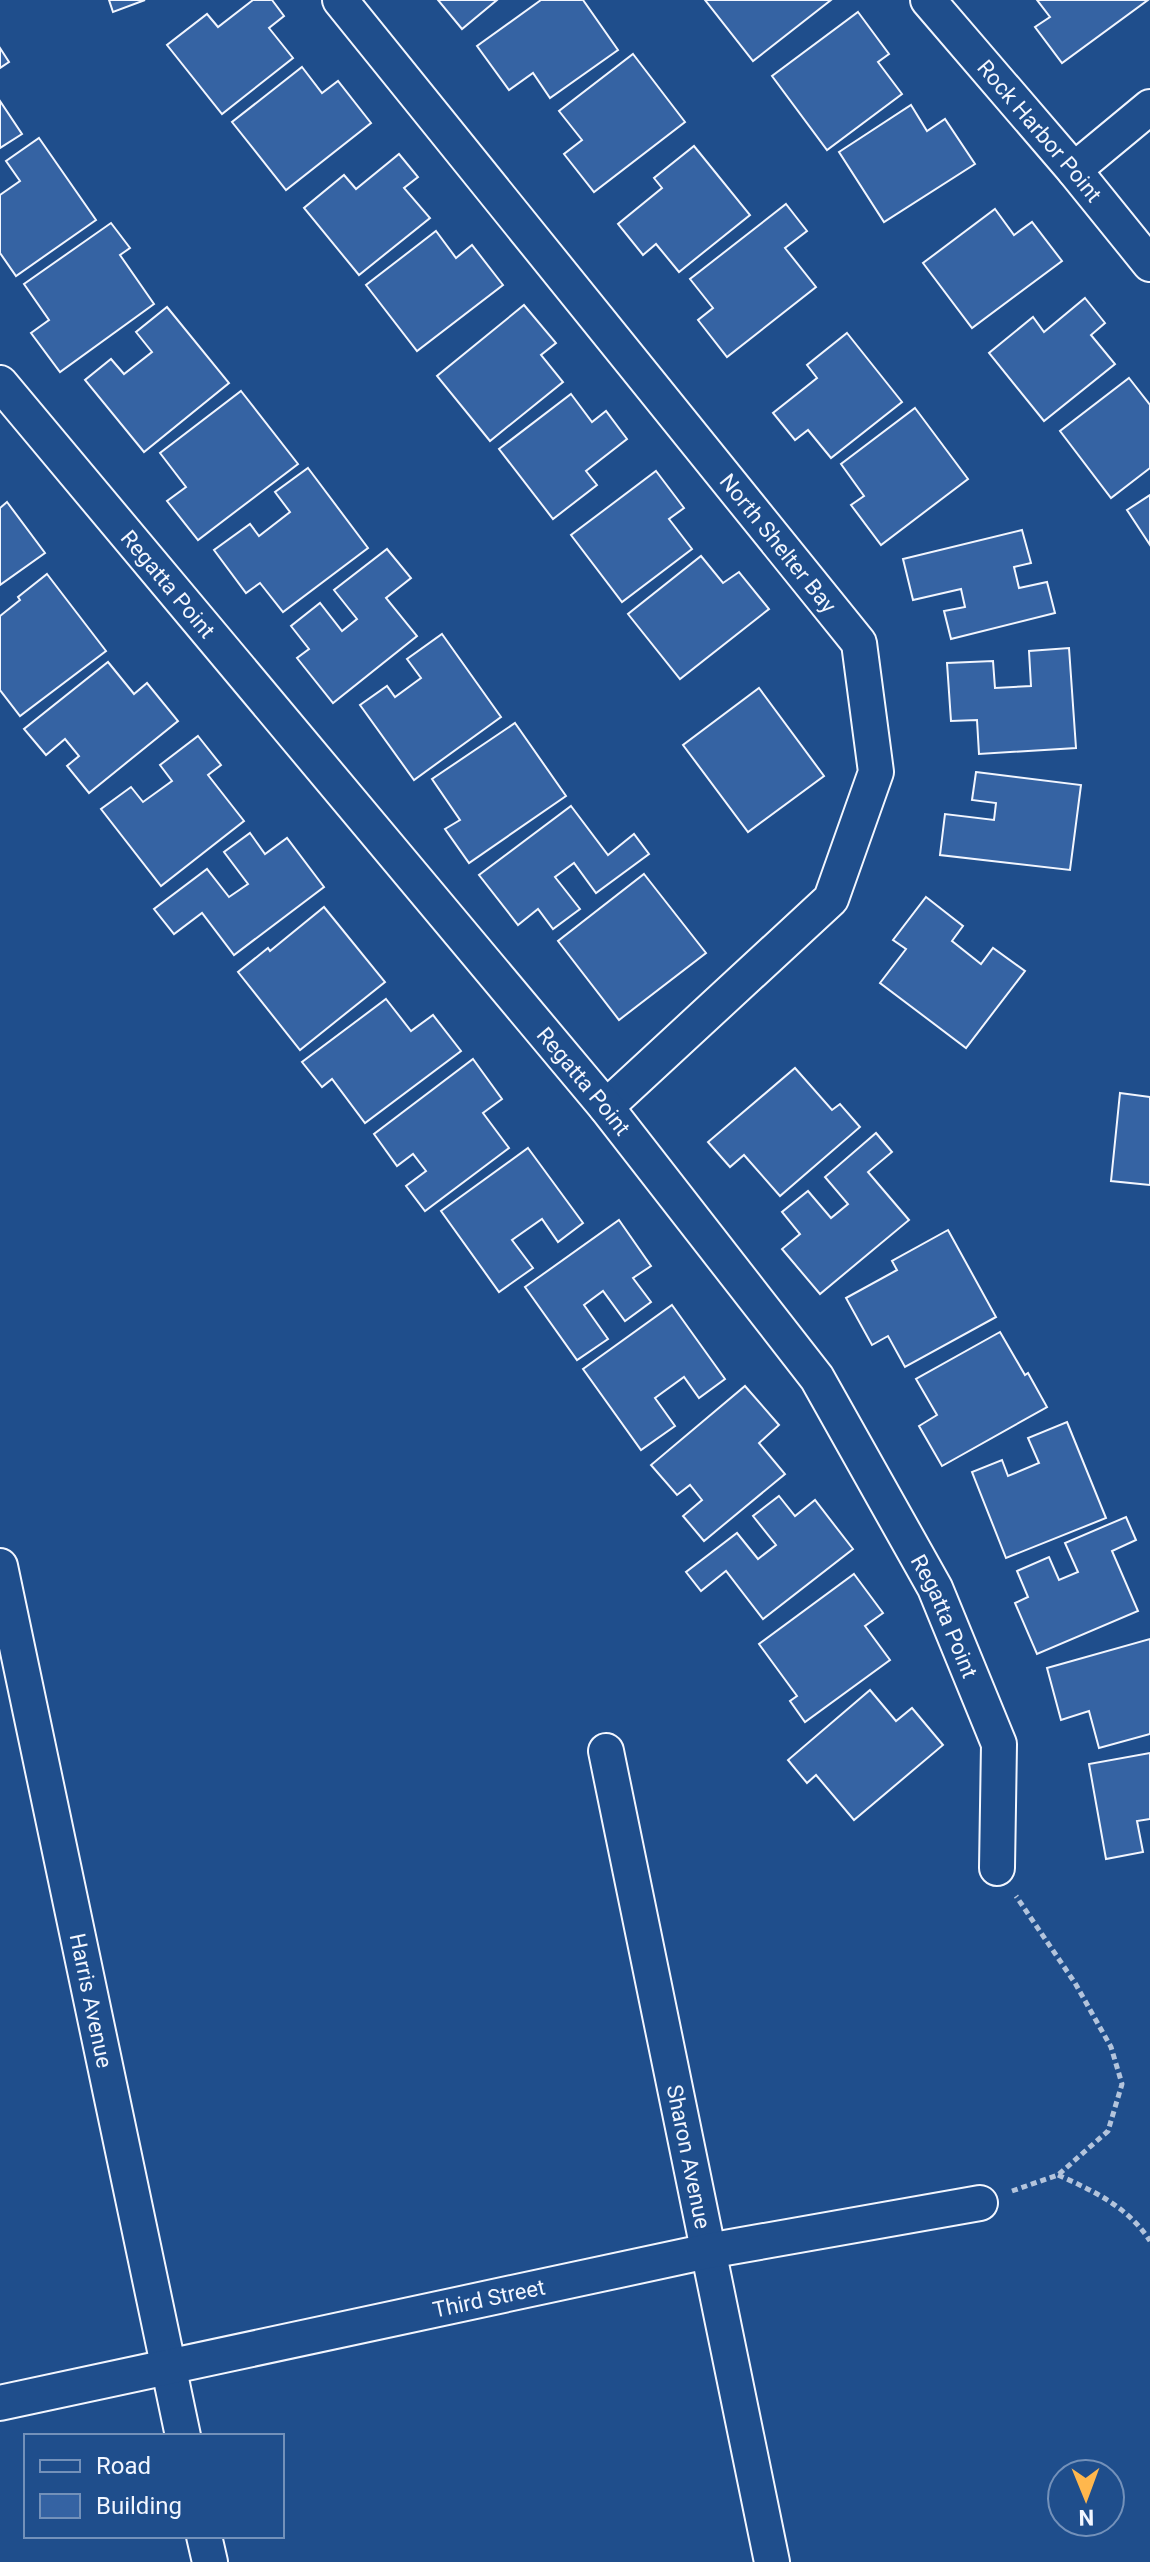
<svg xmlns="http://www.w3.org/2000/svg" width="1150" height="2562" font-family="Roboto,sans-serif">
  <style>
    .building { fill: #3563a3; stroke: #f2f6ff; stroke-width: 2 }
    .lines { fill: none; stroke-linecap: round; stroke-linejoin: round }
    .street-casing { stroke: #f2f6ff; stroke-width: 38 }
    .path { stroke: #b3c4dc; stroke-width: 5; stroke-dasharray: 6 4; stroke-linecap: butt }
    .street { stroke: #1f4e8c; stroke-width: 34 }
    .labels { text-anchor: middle; stroke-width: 6; stroke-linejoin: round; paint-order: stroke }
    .street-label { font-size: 22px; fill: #f2f6ff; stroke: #1f4e8c }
  </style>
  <rect width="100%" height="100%" fill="#1f4e8c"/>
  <g class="building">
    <polygon points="109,0 145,0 113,12"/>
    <polygon points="253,0 272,0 284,16 269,28 293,58 222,114 167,45 207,14 218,27"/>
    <polygon points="438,0 497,0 462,29"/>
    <polygon points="541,0 583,0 618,50 550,98 533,73 509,90 477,46"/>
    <polygon points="705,0 831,0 753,61"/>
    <polygon points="1037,0 1148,0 1062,63 1035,27 1050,17"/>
    <polygon points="858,12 889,54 878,62 902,94 827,150 772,76"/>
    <polygon points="0,48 9,62 0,68"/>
    <polygon points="633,54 685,122 594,192 564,154 582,140 559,111"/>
    <polygon points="302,67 322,93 338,81 371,123 286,190 232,122"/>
    <polygon points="0,101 22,134 0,148"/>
    <polygon points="911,105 927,131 945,119 975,164 884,222 839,152"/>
    <polygon points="39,138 96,220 16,276 0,253 0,195 20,181 6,161"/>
    <polygon points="694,146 750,215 679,272 656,244 643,255 618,224 662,188 654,178"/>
    <polygon points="399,154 418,177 404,188 430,218 359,275 304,208 344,175 356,189"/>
    <polygon points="786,204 807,231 785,248 816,287 727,357 698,320 713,308 690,279"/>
    <polygon points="995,209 1014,235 1032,222 1062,261 972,328 923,263"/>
    <polygon points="111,223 130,248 120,255 154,304 60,372 31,333 49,320 24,284"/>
    <polygon points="436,231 456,258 472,245 503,285 417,351 366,285"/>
    <polygon points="1085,298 1105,323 1091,335 1115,364 1044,421 989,353 1033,317 1044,332"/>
    <polygon points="524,305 556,343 541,355 563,382 490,441 437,376"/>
    <polygon points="167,307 229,383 144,452 85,380 111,359 124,374 152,352 136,332"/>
    <polygon points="847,333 902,402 831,458 808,430 795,440 773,413 817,378 807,365"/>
    <polygon points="1129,378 1150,405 1150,468 1111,498 1060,431"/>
    <polygon points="241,391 298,464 198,540 167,501 186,487 160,453"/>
    <polygon points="571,394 592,422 606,411 627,439 586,471 597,485 553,519 499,449"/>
    <polygon points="915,408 968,479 881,545 851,505 864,496 841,464"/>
    <polygon points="308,468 368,548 283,612 260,583 246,593 214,550 250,524 259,536 290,512 275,492"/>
    <polygon points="656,471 684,508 669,519 692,549 622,602 571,535"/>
    <polygon points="1150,495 1150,545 1127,510"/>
    <polygon points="7,502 45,553 0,585 0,508"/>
    <polygon points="1022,530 1031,563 1014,567 1019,588 1047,582 1055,613 951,639 944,611 965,607 961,589 913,600 903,559"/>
    <polygon points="387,549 411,578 386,598 417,636 333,703 297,658 309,649 291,626 320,603 342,631 357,619 334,590"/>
    <polygon points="701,556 723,583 739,572 769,609 680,679 628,614"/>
    <polygon points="47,574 106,651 20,716 0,690 0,616 20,600 18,597"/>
    <polygon points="442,634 501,717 414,780 360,705 387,686 395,697 421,678 407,659"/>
    <polygon points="1069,648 1076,748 979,754 977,720 951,721 947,663 993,661 995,688 1031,686 1029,651"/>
    <polygon points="108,662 134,694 147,683 178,721 89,793 67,766 79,756 65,739 46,755 24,729"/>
    <polygon points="759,688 824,776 748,832 683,745"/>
    <polygon points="515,723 566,796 469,863 445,829 460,820 432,779"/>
    <polygon points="198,736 221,765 208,775 244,821 161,886 101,809 131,787 143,802 172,781 160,765"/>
    <polygon points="976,772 1081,785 1070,870 940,855 945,814 994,820 996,803 972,800"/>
    <polygon points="571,806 608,855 634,834 649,854 596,893 574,863 555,877 580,909 553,929 538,909 518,925 479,875"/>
    <polygon points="250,833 265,854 287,838 324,887 234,955 202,913 174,934 154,909 207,869 229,897 248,884 224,852"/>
    <polygon points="644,874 706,953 619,1020 558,941"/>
    <polygon points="926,897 963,926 952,941 981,964 993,948 1025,971 966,1048 880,983 906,949 893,940"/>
    <polygon points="324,907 385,982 300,1050 238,972 268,948 270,951"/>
    <polygon points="386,999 411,1031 433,1015 461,1051 365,1123 332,1079 322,1087 302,1062"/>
    <polygon points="473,1059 502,1099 483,1113 509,1148 425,1211 406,1186 426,1171 413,1154 397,1166 374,1134"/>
    <polygon points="795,1068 832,1110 840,1104 860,1127 780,1196 744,1155 730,1167 708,1142"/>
    <polygon points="1120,1093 1150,1097 1150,1185 1111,1181"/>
    <polygon points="876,1133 892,1152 868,1172 909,1220 820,1294 782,1249 800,1234 782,1212 808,1191 831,1218 848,1204 825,1177"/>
    <polygon points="528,1148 583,1223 558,1242 542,1219 512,1240 533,1268 499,1292 441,1211"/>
    <polygon points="619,1220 651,1266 633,1278 651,1302 625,1321 603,1291 584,1305 608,1339 577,1360 525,1287"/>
    <polygon points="948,1230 996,1317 905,1367 888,1336 872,1345 846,1298 897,1270 892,1261"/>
    <polygon points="672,1305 725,1379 699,1398 684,1377 655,1398 675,1426 641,1450 583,1369"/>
    <polygon points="1000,1332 1025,1375 1028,1373 1047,1407 942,1466 919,1426 937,1415 916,1379"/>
    <polygon points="745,1386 779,1425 759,1443 785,1474 704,1541 683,1516 702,1500 690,1485 677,1495 651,1465"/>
    <polygon points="1067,1422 1106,1518 1006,1558 972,1472 1002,1460 1008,1476 1039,1463 1028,1438"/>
    <polygon points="779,1496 795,1516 815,1500 853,1549 763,1619 726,1571 701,1591 686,1572 737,1533 758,1559 776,1545 753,1516"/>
    <polygon points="1126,1517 1136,1540 1112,1551 1138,1611 1037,1654 1015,1603 1028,1597 1017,1571 1049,1557 1059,1580 1078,1572 1065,1543"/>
    <polygon points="854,1574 883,1613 865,1626 890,1660 805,1722 790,1701 797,1696 759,1644"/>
    <polygon points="1150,1639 1150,1734 1099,1748 1089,1711 1061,1720 1047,1668"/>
    <polygon points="870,1690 896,1721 912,1708 943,1745 854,1820 816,1775 807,1783 788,1760"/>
    <polygon points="1150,1753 1150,1819 1137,1821 1143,1852 1106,1859 1089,1764"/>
  </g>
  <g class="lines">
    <defs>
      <g id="street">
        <path id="s1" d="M340,0L859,643L876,772L831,899L606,1107"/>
        <path id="s2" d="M928,0L1074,170L1150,264"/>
        <polyline points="1074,170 1150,107"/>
        <path id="s3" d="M0,383L606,1107L817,1378L935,1588L999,1744L997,1868"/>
        <path id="s4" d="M0,1566L183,2436"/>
        <path id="s5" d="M606,1751L772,2562"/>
        <path id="s6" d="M0,2403L708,2251L980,2203"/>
        <polyline points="204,2536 210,2562"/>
      </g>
    </defs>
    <use href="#street" class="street-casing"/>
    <g class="path">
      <path d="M1058,2175C1094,2191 1128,2207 1150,2241"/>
      <polyline points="1012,2191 1058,2175 1108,2131 1122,2084 1111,2047 1075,1983 1016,1896"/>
    </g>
    <use href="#street" class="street"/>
  </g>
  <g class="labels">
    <g class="street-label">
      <text dy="8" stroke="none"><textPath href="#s2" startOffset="172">Rock Harbor Point</textPath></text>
      <text dy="8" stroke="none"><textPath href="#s1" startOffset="698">North Shelter Bay</textPath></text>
      <text dy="8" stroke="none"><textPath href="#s3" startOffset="262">Regatta Point</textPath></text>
      <text dy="8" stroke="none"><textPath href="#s3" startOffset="910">Regatta Point</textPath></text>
      <text dy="8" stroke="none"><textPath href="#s3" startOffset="1558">Regatta Point</textPath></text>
      <text dy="8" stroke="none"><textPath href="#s4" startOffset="444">Harris Avenue</textPath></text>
      <text dy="8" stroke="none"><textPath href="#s5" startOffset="414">Sharon Avenue</textPath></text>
      <text dy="8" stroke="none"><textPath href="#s6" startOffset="500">Third Street</textPath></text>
    </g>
  </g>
  <rect x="24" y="2434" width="260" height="104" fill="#1f4e8c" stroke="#7391ba" stroke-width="2"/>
  <rect x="40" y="2460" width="40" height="12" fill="#1f4e8c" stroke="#7391ba" stroke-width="2"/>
  <text x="96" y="2474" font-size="24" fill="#f2f6ff">Road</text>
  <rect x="40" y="2494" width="40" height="24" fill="#3563a3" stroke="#7391ba" stroke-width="2"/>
  <text x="96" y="2514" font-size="24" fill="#f2f6ff">Building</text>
  <g transform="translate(1086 2498) rotate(179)"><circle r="38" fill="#1f4e8c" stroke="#7391ba" stroke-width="2"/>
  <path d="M0-6L14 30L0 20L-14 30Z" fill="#ffb74d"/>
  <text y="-12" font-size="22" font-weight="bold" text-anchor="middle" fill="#f2f6ff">N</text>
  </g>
</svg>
